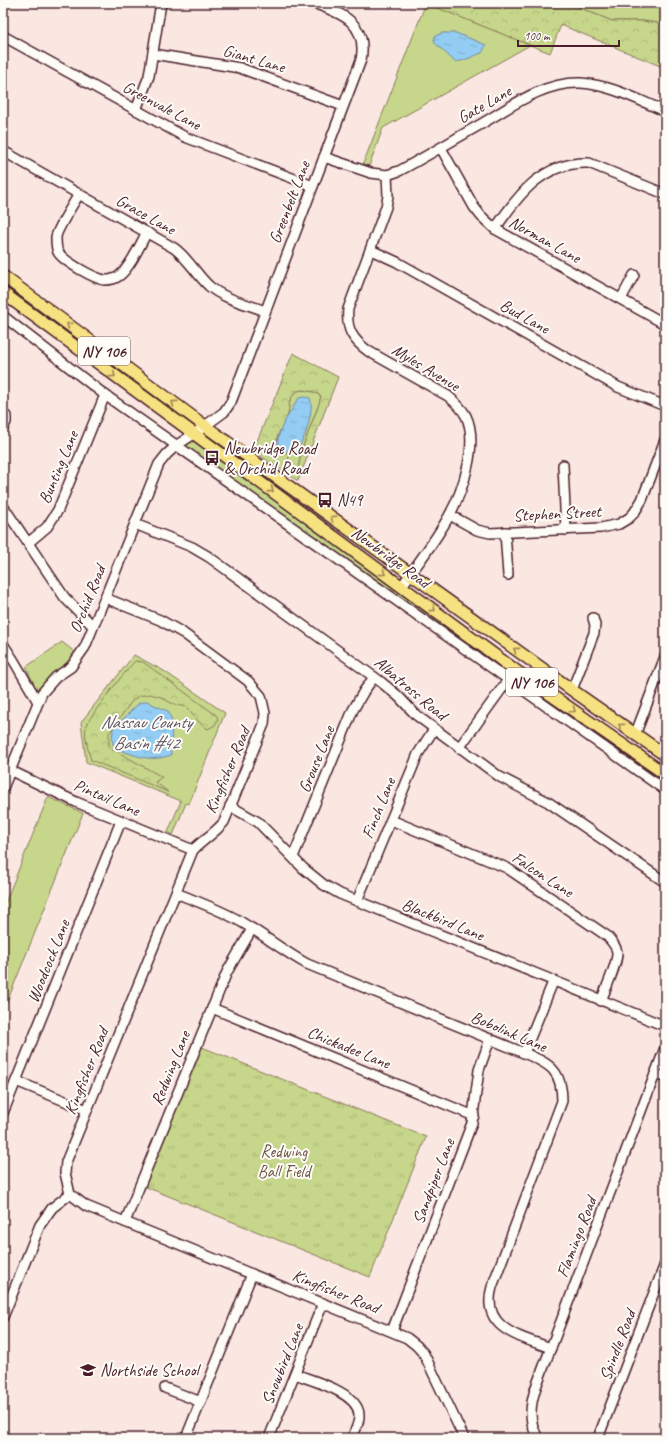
<svg xmlns="http://www.w3.org/2000/svg" width="668" height="1441" font-family="Caveat,sans-serif">
  <style>
    .grass { fill: #c6d68a; stroke: #887a5a }
    .forest { fill: url(#forest-crowns); stroke: #887a5a; fill-rule: evenodd }
    .park { fill: url(#park-tufts); stroke: #887a5a }
    .water { fill: url(#water-ripples); stroke: #7687a3 }
    .lines { fill: none; stroke-linecap: round; stroke-linejoin: round }
    .minor-casing { stroke: #4a1f2b; stroke-width: 12 }
    .major-casing { stroke: #4a1f2b; stroke-width: 14 }
    .minor { stroke: #fdfcf7; stroke-width: 9 }
    .major { stroke: #f6e281; stroke-width: 11 }
    .oneway { stroke: #a08056 }
    .labels { text-anchor: middle; stroke-width: 4; stroke-linejoin: round; paint-order: stroke }
    .shield { fill: #fdfcf7; stroke: #806168; stroke-width: 1 }
    .shield-label { font-size: 16px; font-weight: bold; fill: #4a1f2b }
    .street-label { font-size: 17px; fill: #4a1f2b; stroke: #fdfcf7 }
    .poi-label { font-size: 17px; fill: #4a1f2b; stroke: #fdfcf7; text-anchor: start }
    .park-label { font-size: 17px; fill: #6f5648; stroke: #fdfcf7 }
    .water-label { font-size: 18px; font-style: italic; fill: #605367; stroke: #fdfcf7 }
  </style>
  <defs>
    <pattern id="forest-crowns" width="20" height="18" patternUnits="userSpaceOnUse"><rect width="20" height="18" fill="#c6d68a"/><path d="M2 6a3 3 0 1 1 6 0M12 15a3 3 0 1 1 6 0" fill="none" stroke="#acb777"/></pattern>
    <pattern id="park-tufts" width="24" height="20" patternUnits="userSpaceOnUse"><rect width="24" height="20" fill="#c6d68a"/><path d="M3 7l-1-3M5 7V3M7 7l1-3M15 17l-1-3M17 17v-4M19 17l1-3" fill="none" stroke="#acb777"/></pattern>
    <pattern id="water-ripples" width="26" height="14" patternUnits="userSpaceOnUse"><rect width="26" height="14" fill="#93cdf3"/><path d="M2 4q2-2 4 0t4 0M15 11q2-2 4 0t4 0" fill="none" stroke="#80b0d0"/></pattern>
  </defs>
  <rect width="100%" height="100%" fill="#fae7e1"/>
  <filter id="ink" filterUnits="userSpaceOnUse"><feTurbulence type="fractalNoise" baseFrequency=".025" numOctaves="2"/><feDisplacementMap in="SourceGraphic" scale="8" xChannelSelector="R" yChannelSelector="G"/><feConvolveMatrix kernelMatrix="1 2 1 2 8 2 1 2 1" color-interpolation-filters="sRGB"/></filter>
  <g filter="url(#ink)">
    <g class="grass">
      <polygon points="426,3 530,45 383,128 369,166 363,164"/>
      <polygon points="568,3 665,3 665,24 643,21 612,21"/>
      <path d="M303,390L314,392L321,396L319,404L302,449L297,474L294,473L287,462L290,455L277,446C275,430 285,426 288,414C289,412 288,408 289,407C289,400 292,396 297,391Z"/>
      <polygon points="193,437 665,776 665,788 179,445"/>
      <polygon points="62,642 76,653 37,691 26,667"/>
      <polygon points="134,655 164,671 225,713 189,804 186,803 173,835 168,832 181,801 86,762 81,722"/>
      <polygon points="48,797 83,813 3,1012 3,908"/>
    </g>
    <g class="forest">
      <polygon points="425,3 568,3 612,21 643,21 665,24 665,68 561,25 550,53"/>
      <path d="M293,353L338,377L298,481L253,451ZM303,390L314,392L321,396L319,404L302,449L297,474L294,473L287,462L290,455L277,446C275,432 285,426 288,414C289,412 288,409 289,407C289,400 292,396 297,391Z"/>
      <path d="M135,661L143,662L216,715L218,719L215,725L208,729L200,723L194,716L185,707L171,703L161,697L150,694L139,696L132,701L109,733V747L162,777L155,782L168,792L91,760C88,749 84,738 86,726C89,717 127,669 135,661Z"/>
    </g>
    <polygon class="park" points="197,1045 426,1137 370,1277 141,1185"/>
    <g class="water">
      <path d="M442,33H456L486,45L482,53C473,56 465,61 455,62L434,42L435,36Z"/>
      <path d="M304,397L310,398C315,410 303,449 292,454L278,446C276,431 289,415 296,402L299,398Z"/>
      <path d="M147,701L154,705L168,711L172,721L171,755C150,763 134,755 114,748L112,739L113,729L139,703Z"/>
    </g>
    <g class="lines">
      <defs>
        <g id="minor">
          <polyline points="3,36 185,137 313,186"/>
          <polyline points="153,54 240,68 343,106"/>
          <polyline points="136,110 149,76 161,3"/>
          <polyline points="441,148 474,207 481,216 495,229 665,324"/>
          <path d="M3,151L174,248C188,258 196,274 209,286C224,299 247,304 265,311"/>
          <path d="M324,157L371,173L387,175L399,171C425,157 450,142 476,127C508,109 543,81 581,83C611,85 638,100 665,111"/>
          <path d="M387,175L388,196L386,207L348,309C346,329 352,339 368,351L448,396C455,402 462,408 466,416C479,443 463,491 449,516C436,540 418,563 402,586"/>
          <path d="M79,194C74,203 57,229 56,237C56,242 56,248 58,252C63,261 95,279 105,280C109,280 115,279 119,276C130,268 140,245 147,232"/>
          <path d="M495,229C518,195 543,161 589,163L665,194"/>
          <polyline points="371,250 397,262 618,387 665,406"/>
          <polyline points="621,299 634,275"/>
          <polyline points="3,316 105,395 665,790"/>
          <polyline points="3,428 6,422 6,416"/>
          <polyline points="563,465 566,530"/>
          <polyline points="3,506 65,598 93,626"/>
          <polyline points="450,515 477,530 490,533 601,528 619,524 629,518 634,513 642,500 665,440"/>
          <polyline points="135,524 192,547 209,557 381,682 398,696 416,715 500,777 548,802 665,882"/>
          <polyline points="505,532 508,575"/>
          <polyline points="28,543 47,527 58,510 105,395"/>
          <path d="M105,598L160,620L183,633L248,681L261,696L265,713L264,724L224,822C215,833 203,840 193,850L66,1162L65,1173L70,1194L86,1206L407,1338L417,1346L424,1354L464,1438"/>
          <polyline points="3,644 14,661 38,702"/>
          <polyline points="572,690 594,633 595,625 593,618"/>
          <polyline points="635,735 665,657"/>
          <polyline points="459,748 508,680"/>
          <polyline points="3,767 76,802 193,850"/>
          <path d="M3,788L42,693L56,677L71,667L85,647L159,464L167,454L177,445L194,434L224,412L231,402L361,60C368,23 342,13 313,3"/>
          <polyline points="230,806 258,822 303,868 324,885 340,894 665,1026"/>
          <path d="M391,820L507,868L607,936C611,941 616,945 617,952C618,963 605,990 601,1001"/>
          <polyline points="293,857 353,710 364,691 374,677"/>
          <path d="M176,893C198,902 222,910 243,923C265,936 285,952 307,964L524,1053C550,1064 562,1070 562,1101L492,1287C480,1329 521,1337 551,1348"/>
          <polyline points="357,901 412,769 418,754 434,729"/>
          <polyline points="212,1008 474,1116"/>
          <polyline points="524,1053 553,982"/>
          <polyline points="655,1074 665,1077"/>
          <polyline points="16,1081 87,1110"/>
          <polyline points="3,1113 121,821"/>
          <polyline points="125,1222 227,972 252,929"/>
          <polyline points="3,1317 40,1225 52,1208 70,1194"/>
          <polyline points="392,1331 472,1123 479,1070 490,1039"/>
          <path d="M295,1374C313,1381 357,1392 359,1414C360,1422 355,1431 352,1438"/>
          <polyline points="165,1388 201,1402"/>
          <polyline points="186,1438 252,1274"/>
          <polyline points="269,1438 323,1303"/>
          <path d="M538,1438C528,1421 530,1405 536,1387L665,1048"/>
          <polyline points="598,1438 665,1264"/>
        </g>
        <g id="major">
          <polyline points="3,276 205,426 572,690 665,755"/>
          <polyline points="3,293 515,670 665,774"/>
        </g>
      </defs>
      <use href="#minor" class="minor-casing"/>
      <use href="#major" class="major-casing"/>
      <use href="#minor" class="minor"/>
      <use href="#major" class="major"/>
    </g>
    <defs><path id="oneway-chevron" d="M-2-3.5L2.5 0L-2 3.5" fill="none" stroke-width="1.6" stroke-linecap="round" stroke-linejoin="round"/></defs>
    <g class="oneway">
      <use href="#oneway-chevron" transform="translate(69 325) rotate(-143)"/>
      <use href="#oneway-chevron" transform="translate(113 375) rotate(36)"/>
      <use href="#oneway-chevron" transform="translate(174 403) rotate(-143)"/>
      <use href="#oneway-chevron" transform="translate(271 490) rotate(36)"/>
      <use href="#oneway-chevron" transform="translate(333 518) rotate(-144)"/>
      <use href="#oneway-chevron" transform="translate(383 573) rotate(36)"/>
      <use href="#oneway-chevron" transform="translate(433 609) rotate(36)"/>
      <use href="#oneway-chevron" transform="translate(516 650) rotate(-144)"/>
      <use href="#oneway-chevron" transform="translate(573 710) rotate(35)"/>
      <use href="#oneway-chevron" transform="translate(621 726) rotate(-144)"/>
    </g>
  </g>
  <defs>
    <symbol id="bus-bare" viewBox="-9 -9 18 18"><path d="M-5-6H5V4H4V6H2V4H-2V6H-4V4H-5ZM-3.5-4V0h7V-4ZM-3.5 1.2v1.5H-2V1.2ZM2 1.2v1.5H3.5V1.2Z" fill="#4a1f2b" stroke="#fdfcf7" stroke-width="2.5" paint-order="stroke"/></symbol>
    <symbol id="school-bare" viewBox="-9 -9 18 18"><path d="M0-5L7-2L0 1L-7-2ZM-4 1L0 2.5L4 1V4Q0 6-4 4Z" fill="#4a1f2b" stroke="#fdfcf7" stroke-width="2.5" paint-order="stroke"/></symbol>
  </defs>
  <g fill-rule="evenodd">
    <use href="#bus-bare" x="201" y="447" width="22" height="22"/>
    <use href="#bus-bare" x="314" y="489" width="22" height="22"/>
    <use href="#school-bare" x="77" y="1359" width="22" height="22"/>
  </g>
  <g class="labels">
    <g class="shield">
      <rect x="78" y="337" width="52" height="28" rx="3"/>
      <rect x="506" y="668" width="52" height="28" rx="3"/>
    </g>
    <g class="shield-label">
      <text x="104" y="357">NY 106</text>
      <text x="532" y="688">NY 106</text>
    </g>
    <g class="street-label">
      <text transform="translate(254 58) rotate(16)" y="6">Giant Lane</text>
      <text transform="translate(484 104) rotate(-30)" y="6">Gate Lane</text>
      <text transform="translate(162 105) rotate(28)" y="6">Greenvale Lane</text>
      <text transform="translate(289 202) rotate(-69)" y="6">Greenbelt Lane</text>
      <text transform="translate(146 214) rotate(29)" y="6">Grace Lane</text>
      <text transform="translate(545 239) rotate(29)" y="6">Norman Lane</text>
      <text transform="translate(525 316) rotate(29)" y="6">Bud Lane</text>
      <text transform="translate(426 367) rotate(31)" y="6">Myles Avenue</text>
      <text transform="translate(58 467) rotate(-67)" y="6">Bunting Lane</text>
      <text transform="translate(557 513) rotate(-3)" y="6">Stephen Street</text>
      <text transform="translate(391 557) rotate(36)" y="6">Newbridge Road</text>
      <text transform="translate(87 599) rotate(-68)" y="6">Orchid Road</text>
      <text transform="translate(411 688) rotate(40)" y="6">Albatross Road</text>
      <text transform="translate(316 759) rotate(-68)" y="6">Grouse Lane</text>
      <text transform="translate(227 770) rotate(-67)" y="6">Kingfisher Road</text>
      <text transform="translate(107 797) rotate(23)" y="6">Pintail Lane</text>
      <text transform="translate(378 808) rotate(-68)" y="6">Finch Lane</text>
      <text transform="translate(543 874) rotate(33)" y="6">Falcon Lane</text>
      <text transform="translate(443 919) rotate(22)" y="6">Blackbird Lane</text>
      <text transform="translate(48 961) rotate(-68)" y="6">Woodcock Lane</text>
      <text transform="translate(509 1031) rotate(23)" y="6">Bobolink Lane</text>
      <text transform="translate(349 1047) rotate(22)" y="6">Chickadee Lane</text>
      <text transform="translate(170 1068) rotate(-68)" y="6">Redwing Lane</text>
      <text transform="translate(86 1071) rotate(-68)" y="6">Kingfisher Road</text>
      <text transform="translate(433 1181) rotate(-69)" y="6">Sandpiper Lane</text>
      <text transform="translate(576 1237) rotate(-69)" y="6">Flamingo Road</text>
      <text transform="translate(336 1291) rotate(22)" y="6">Kingfisher Road</text>
      <text transform="translate(617 1345) rotate(-69)" y="6">Spindle Road</text>
      <text transform="translate(282 1364) rotate(-68)" y="6">Snowbird Lane</text>
    </g>
    <g class="poi-label">
      <text x="224" y="454">Newbridge Road<tspan x="224" dy="20">&amp; Orchid Road</tspan></text>
      <text x="337" y="506">N49</text>
      <text x="100" y="1376">Northside School</text>
    </g>
    <g class="park-label">
      <text x="284" y="1157">Redwing<tspan x="284" dy="20">Ball Field</tspan></text>
    </g>
    <g class="water-label">
      <text x="146" y="728">Nassau County<tspan x="146" dy="21">Basin #42</tspan></text>
    </g>
  </g>
  <rect width="668" height="1441" fill="none" stroke="#fdfcf7" stroke-width="16"/>
  <rect x="8" y="8" width="652" height="1425" fill="none" stroke="#4a1f2b" stroke-width="1.5" filter="url(#ink)"/>
  <path d="M518 40v6h101v-6" fill="none" stroke="#4a1f2b" stroke-width="2"/>
  <text x="524" y="40" font-size="12" fill="#4a1f2b" stroke="#fdfcf7" stroke-width="3" paint-order="stroke">100 m</text>
</svg>
